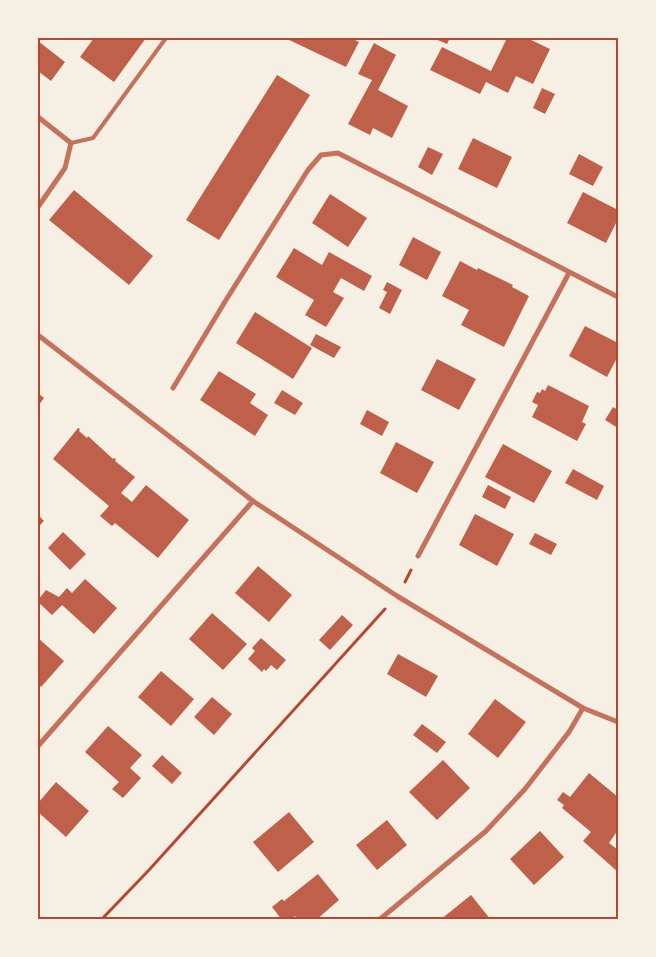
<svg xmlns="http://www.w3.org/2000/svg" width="656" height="957" font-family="Roboto,sans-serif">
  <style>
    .building { fill: #bf614a }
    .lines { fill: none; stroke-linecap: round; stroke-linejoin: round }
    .path { stroke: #b5482f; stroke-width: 3 }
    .service { stroke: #c5725c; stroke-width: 4 }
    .minor { stroke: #c5725c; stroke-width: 5 }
    .neatline { fill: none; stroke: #b5482f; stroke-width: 2 }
  </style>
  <rect width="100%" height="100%" fill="#f6efe4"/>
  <g class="building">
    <polygon points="94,38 146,38 114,82 80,57"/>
    <polygon points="285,38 351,38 359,42 346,67"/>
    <polygon points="433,38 450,38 447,44"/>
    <polygon points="507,38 527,38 550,49 533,84 516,76 508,93 486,82 480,94 430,70 442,47 491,71"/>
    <polygon points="38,41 65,62 51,81 38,71"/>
    <polygon points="374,43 396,55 378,90 408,106 392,138 373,128 370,135 348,124 372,80 358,74"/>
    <polygon points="277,75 310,95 219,240 186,220"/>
    <polygon points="542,88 555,94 545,114 533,108"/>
    <polygon points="473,138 512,157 497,188 458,169"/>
    <polygon points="428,147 443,154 432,175 418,167"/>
    <polygon points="579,154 603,167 593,186 569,174"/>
    <polygon points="74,190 153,256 129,285 49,220"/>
    <polygon points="583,192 618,210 618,219 606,243 567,223"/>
    <polygon points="330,194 367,218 348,247 312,223"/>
    <polygon points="413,237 441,252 427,280 399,265"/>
    <polygon points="294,248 322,265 329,252 372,276 364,291 341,278 333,292 344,298 326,327 305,315 314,300 276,277"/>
    <polygon points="460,261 477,270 478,268 513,285 512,287 529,296 504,347 461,325 469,310 442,296"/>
    <polygon points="387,282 402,290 390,314 379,308 387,292 383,290"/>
    <polygon points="255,312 312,348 293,379 236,343"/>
    <polygon points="585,326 618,343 618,356 607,377 569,356"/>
    <polygon points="316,334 341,347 334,358 310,345"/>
    <polygon points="437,359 476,379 459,410 421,390"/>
    <polygon points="219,371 256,394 250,403 268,415 255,436 200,400"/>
    <polygon points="548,385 589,406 582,422 586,424 577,441 532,417 538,405 532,402 537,392 540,393 542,389 545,391"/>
    <polygon points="282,390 303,403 295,415 274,403"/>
    <polygon points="38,393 44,398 38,406"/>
    <polygon points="613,407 618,410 618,428 605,420"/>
    <polygon points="367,410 389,422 382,436 360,424"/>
    <polygon points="78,428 80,429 79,431 87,438 88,436 113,459 114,458 116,459 115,461 135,477 121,493 132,502 146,485 189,520 158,558 115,523 112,526 100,516 109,506 53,459"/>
    <polygon points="396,442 434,462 417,493 380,473"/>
    <polygon points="503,444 552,471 534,503 485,477"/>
    <polygon points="573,469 604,486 597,500 565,483"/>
    <polygon points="488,485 511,497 505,509 482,497"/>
    <polygon points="475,514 514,534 497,566 459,545"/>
    <polygon points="38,515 44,521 38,527"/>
    <polygon points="63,532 86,554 70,570 48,548"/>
    <polygon points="535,533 557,544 551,555 529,544"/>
    <polygon points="258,566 292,595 269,622 235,593"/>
    <polygon points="85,579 117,608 94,634 62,605 52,615 38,602 38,600 46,590 59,597 67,588 72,593"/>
    <polygon points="212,613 247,644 223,670 189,639"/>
    <polygon points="342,615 353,625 330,650 319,640"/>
    <polygon points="38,638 64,661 41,687 38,683"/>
    <polygon points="261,638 286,660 277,670 271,665 266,671 264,669 262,672 248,659 255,651 252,648"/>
    <polygon points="398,654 438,676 426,697 387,674"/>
    <polygon points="161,671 194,699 171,726 138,697"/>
    <polygon points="212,697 232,714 214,735 194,717"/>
    <polygon points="495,699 526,722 498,758 468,734"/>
    <polygon points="422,724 446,742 437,753 413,735"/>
    <polygon points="108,726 142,755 130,768 141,778 123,798 112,789 119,782 85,752"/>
    <polygon points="162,755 182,773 172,784 152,766"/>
    <polygon points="443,760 470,788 437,820 409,792"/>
    <polygon points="589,773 618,797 618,830 609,843 618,850 618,872 583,841 591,832 562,808 564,805 557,800 563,792 570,797"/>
    <polygon points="56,782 89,811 66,837 38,812 38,803"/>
    <polygon points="289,812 314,842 278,872 253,842"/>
    <polygon points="387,820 407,845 377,870 356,845"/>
    <polygon points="540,831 564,857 534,885 510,859"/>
    <polygon points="318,874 339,900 316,920 299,920 295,916 291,920 282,920 272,907 282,899 284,901"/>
    <polygon points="471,895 491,920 440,920"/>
  </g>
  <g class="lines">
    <g class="path">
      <polyline points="405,582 411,570"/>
      <polyline points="101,920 149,870 385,609"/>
    </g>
    <polyline class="service" points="71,143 93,138 166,38"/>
    <g class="minor">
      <polyline points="38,117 71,143 65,168 38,207"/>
      <polyline points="38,335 253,501 397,596 583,708 618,722"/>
      <polyline points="173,388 226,300 308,170 321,155 338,153 618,297"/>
      <polyline points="418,556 569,273"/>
      <polyline points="38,746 253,501"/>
      <polyline points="379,920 486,831 525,789 569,732 583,708"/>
    </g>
  </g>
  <rect width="656" height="957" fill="none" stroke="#f6efe4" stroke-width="78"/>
  <rect x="39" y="39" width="578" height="879" class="neatline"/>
</svg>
